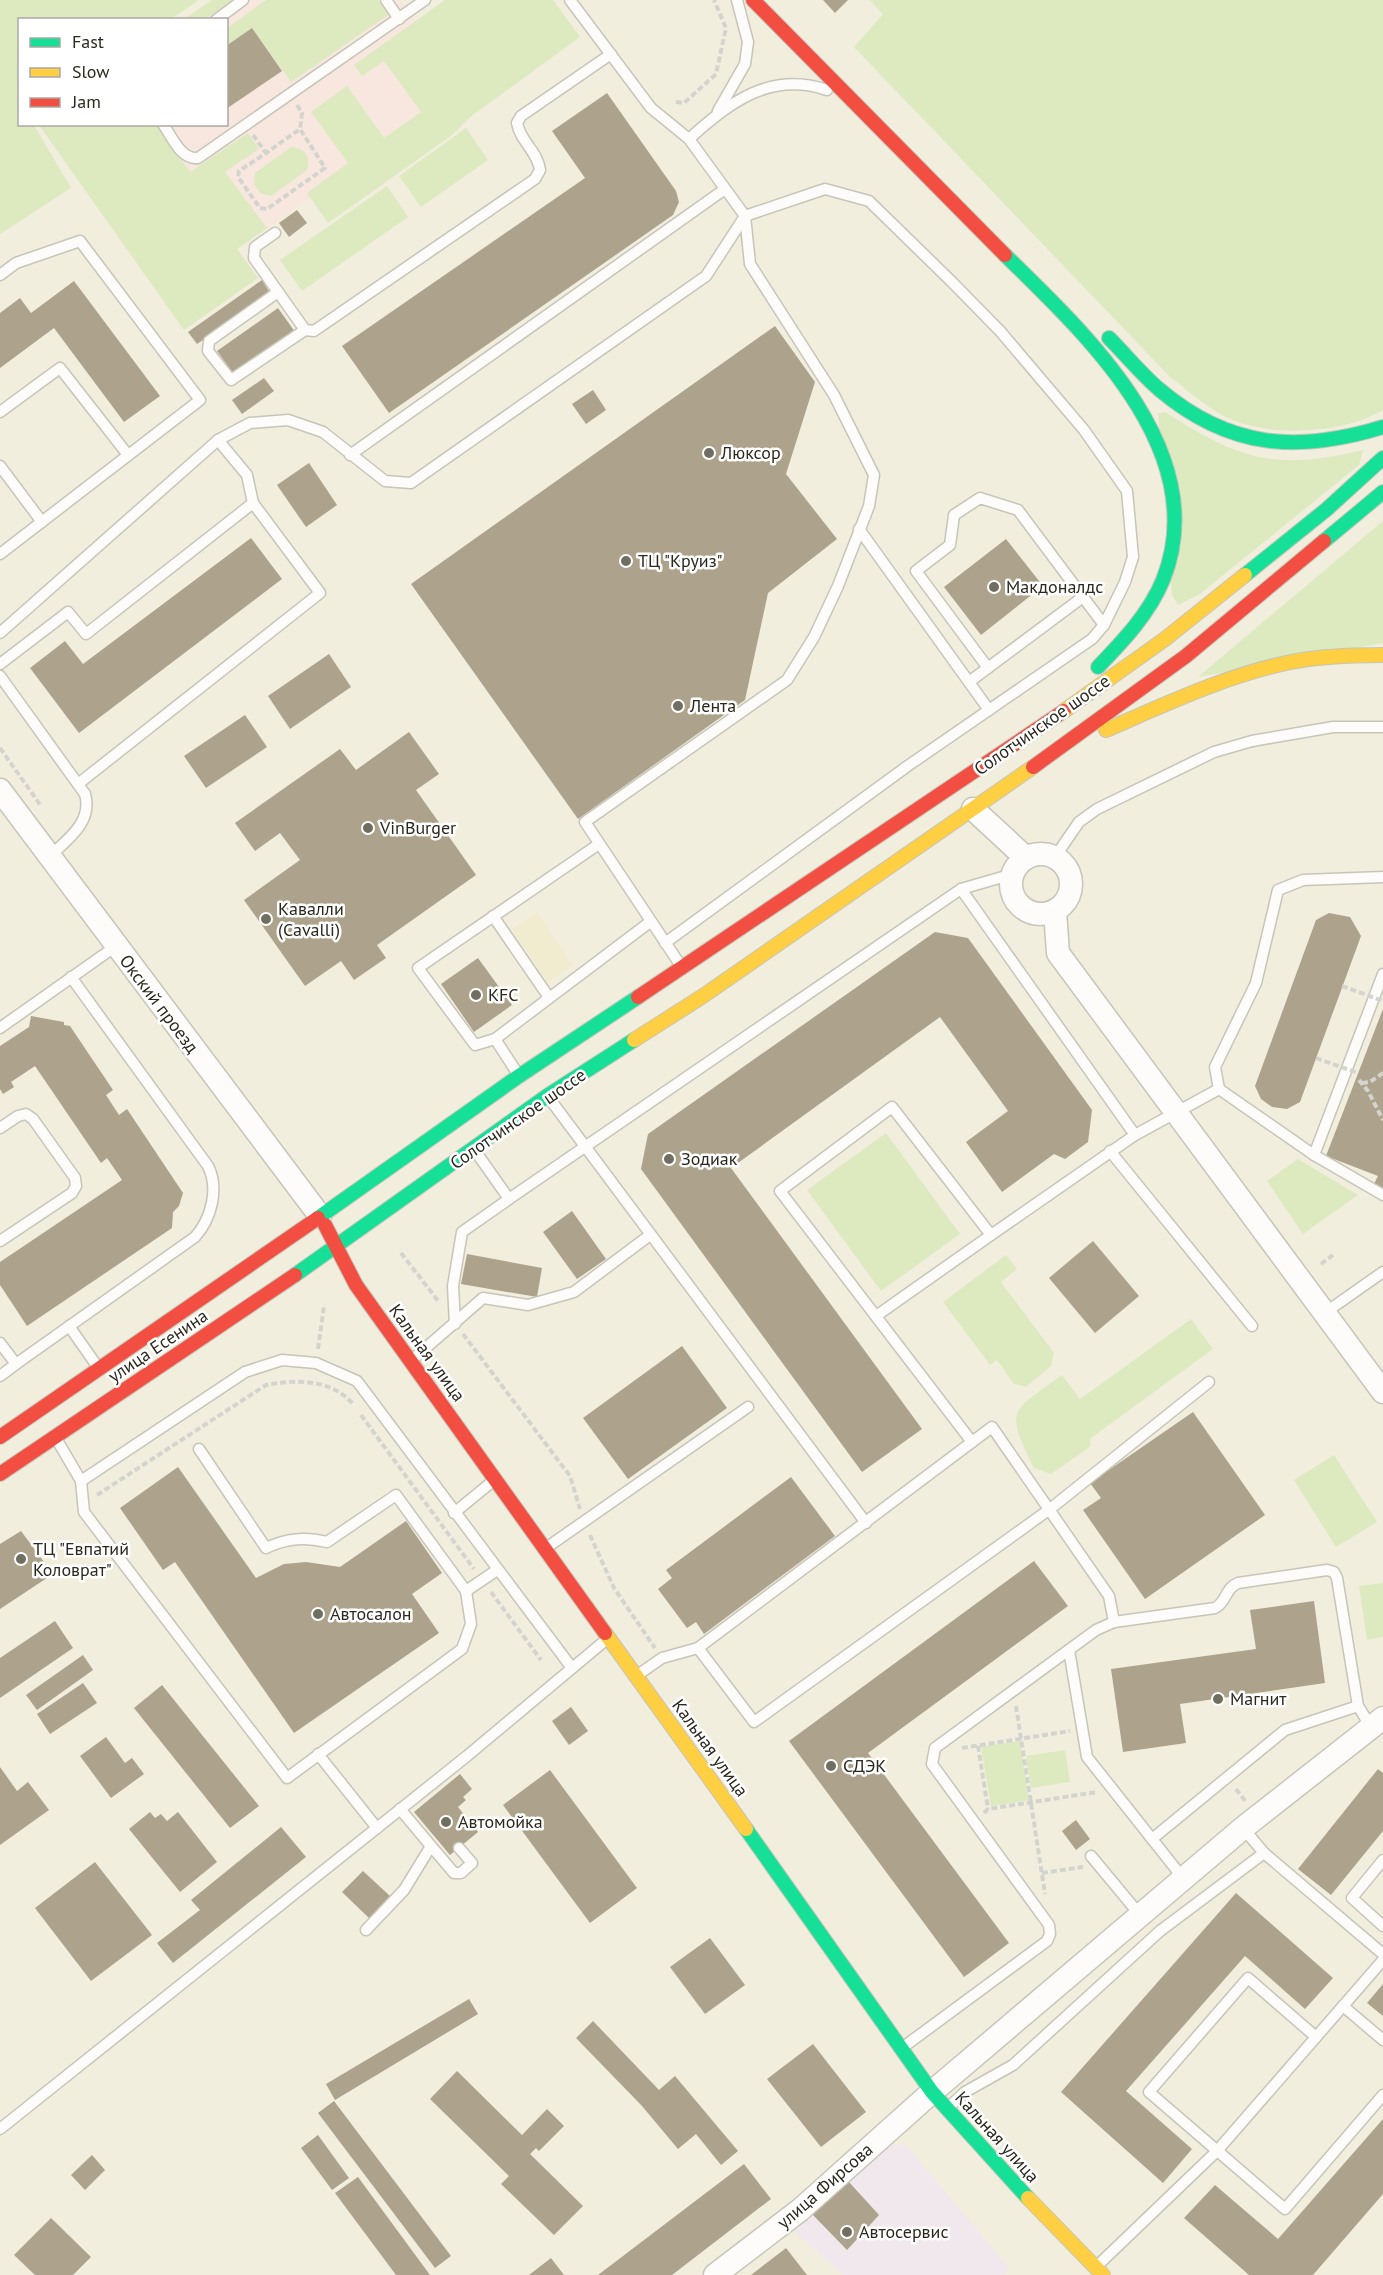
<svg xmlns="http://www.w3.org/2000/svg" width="1383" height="2275" font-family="'PT Sans',sans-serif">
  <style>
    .commercial { fill: #f0e8ec }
    .built { fill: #f1ebd0 }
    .education { fill: #f7e7de }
    .green { fill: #ddeac0 }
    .building { fill: #ada28b }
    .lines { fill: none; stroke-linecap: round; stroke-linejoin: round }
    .lane-casing { stroke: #c7c5b8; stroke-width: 13 }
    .street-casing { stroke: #c7c5b8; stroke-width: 25 }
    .fast-casing { stroke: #c7c5b8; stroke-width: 16 }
    .slow-casing { stroke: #c7c5b8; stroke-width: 16 }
    .jam-casing { stroke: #c7c5b8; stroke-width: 16 }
    .path { stroke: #d4d4cf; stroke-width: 4; stroke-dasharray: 6 3; stroke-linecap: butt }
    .lane { stroke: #fdfcfa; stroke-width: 10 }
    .street { stroke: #fdfcfa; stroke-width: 22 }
    .fast { stroke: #16e098; stroke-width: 14 }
    .slow { stroke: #ffcf43; stroke-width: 14 }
    .jam { stroke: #f24e42; stroke-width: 14 }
    .path-bridge { stroke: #d4d4cf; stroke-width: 4; stroke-dasharray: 6 3; stroke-linecap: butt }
    .poi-dot { fill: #706e61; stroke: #fff; stroke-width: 2 }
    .labels { text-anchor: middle; stroke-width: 5; stroke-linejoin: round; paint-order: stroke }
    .poi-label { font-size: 18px; fill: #2b291e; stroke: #fff; text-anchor: start }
    .street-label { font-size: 18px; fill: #2b291e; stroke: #fff }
  </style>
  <rect width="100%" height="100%" fill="#f1eede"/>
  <polygon class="commercial" points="905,2144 1009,2268 1005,2275 843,2275 794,2231 886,2146"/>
  <polygon class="built" points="537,912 573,965 548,982 512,929"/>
  <polygon class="education" points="212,0 401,0 453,73 452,135 328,223 310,198 238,249 258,278 184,330 39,125 226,124 226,20 184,19"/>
  <g class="green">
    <polygon points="0,0 199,0 171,19 20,20 20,124 34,125 71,188 0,234"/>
    <polygon points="212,0 233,0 205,19 184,19"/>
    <polygon points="266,0 378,0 388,15 291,82 252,28 227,46 227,28"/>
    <polygon points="445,0 553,0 580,37 469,118 452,135 328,223 307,193 348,163 311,112 347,86 384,138 421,112 384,61 362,76 354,65"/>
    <path d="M870,0H1383V410C1345,433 1277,437 1235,421C1211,412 1190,392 1170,377L854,47L883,14Z"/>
    <polygon points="39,125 157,125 190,172 248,133 259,149 225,172 267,228 237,249 258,278 184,330"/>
    <polygon points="466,128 488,160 421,207 399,176"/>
    <path d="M291,147C305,148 311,157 307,170L271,196L260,193L254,184L255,173Z"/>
    <polygon points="387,186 408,217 302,291 280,260"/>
    <path d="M1165,412C1240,460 1275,471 1363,450L1359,465L1200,594L1178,605L1172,595L1158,413Z"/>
    <polygon points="1383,521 1383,643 1198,677"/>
    <polygon points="886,1133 960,1234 881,1291 807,1190"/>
    <polygon points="1298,1159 1358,1195 1303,1234 1267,1181"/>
    <polygon points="1006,1255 1017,1269 1001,1282 1054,1353 1051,1366 1026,1387 1014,1384 997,1360 990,1365 943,1302"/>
    <path d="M1191,1319L1213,1349L1091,1438L1090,1447L1051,1474L1034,1468C1004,1408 1011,1412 1062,1375L1080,1399Z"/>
    <polygon points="1334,1455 1377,1522 1336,1547 1294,1480"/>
    <polygon points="1383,1583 1383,1637 1367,1640 1359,1586"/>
    <polygon points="1020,1741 1029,1800 991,1806 981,1747"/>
    <polygon points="1065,1750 1070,1782 1031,1788 1026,1756"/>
  </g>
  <g class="building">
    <polygon points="823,0 848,0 835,13"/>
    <polygon points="252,28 282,71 226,109 226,46"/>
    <polygon points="607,93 676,191 679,202 673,215 389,413 342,346 585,178 552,131"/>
    <polygon points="297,210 307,223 289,237 279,223"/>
    <polygon points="262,280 270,293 197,344 188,332"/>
    <polygon points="74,281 160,396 124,422 54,328 0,368 0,313 20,298 31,313"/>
    <polygon points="278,308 295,332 234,374 217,351"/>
    <polygon points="775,326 815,382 786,474 837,539 768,593 745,700 578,819 411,584"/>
    <polygon points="264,378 274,391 242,414 232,400"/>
    <polygon points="593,390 606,410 586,424 572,404"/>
    <polygon points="309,463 337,505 306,527 277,485"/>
    <polygon points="251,538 282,579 79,733 30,668 65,641 83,664"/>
    <polygon points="1006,539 1043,586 981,635 944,587"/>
    <polygon points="329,654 351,687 290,729 268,696"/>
    <polygon points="245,715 267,747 206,788 184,756"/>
    <polygon points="409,732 439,774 416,790 476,875 377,945 386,958 354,980 341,961 305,986 244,900 300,860 280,833 255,851 235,823 340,749 356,770"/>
    <polygon points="1329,913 1350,917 1361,936 1300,1102 1287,1109 1272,1107 1261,1099 1255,1086 1316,920"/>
    <polygon points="935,932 968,938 1092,1110 1088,1142 1065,1159 1054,1154 1002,1192 966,1142 1008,1111 940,1017 731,1168 922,1429 862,1472 641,1169 648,1134"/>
    <polygon points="478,958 512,1005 474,1032 441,984"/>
    <polygon points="1383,1009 1383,1188 1374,1184 1378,1176 1326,1156"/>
    <polygon points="31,1016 64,1022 64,1025 70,1026 113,1090 106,1095 119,1115 127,1109 183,1193 179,1206 173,1212 172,1228 27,1326 0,1285 0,1262 122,1180 107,1158 101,1163 35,1066 11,1082 14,1087 3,1094 0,1089 0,1046 29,1027"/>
    <polygon points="572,1211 606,1259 577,1279 543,1232"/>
    <polygon points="1093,1241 1139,1296 1095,1333 1049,1278"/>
    <polygon points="467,1254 542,1268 537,1297 461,1284"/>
    <polygon points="682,1346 727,1408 628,1479 583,1418"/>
    <polygon points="1193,1412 1265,1515 1145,1599 1083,1510 1101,1498 1090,1483"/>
    <polygon points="178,1467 256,1578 284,1564 306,1562 340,1567 406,1521 442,1573 412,1594 439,1633 294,1733 175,1562 163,1570 120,1508"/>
    <polygon points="791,1477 835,1536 704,1634 696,1622 687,1628 658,1589 672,1578 666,1570"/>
    <polygon points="21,1531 53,1574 0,1609 0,1544"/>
    <polygon points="1034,1561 1068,1606 868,1753 1009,1943 964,1977 789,1741"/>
    <polygon points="1314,1601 1325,1683 1180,1704 1186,1743 1123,1752 1111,1669 1256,1649 1250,1610"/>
    <polygon points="55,1621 73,1648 0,1698 0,1658"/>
    <polygon points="83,1655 93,1670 37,1710 26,1695"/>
    <polygon points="83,1683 97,1703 50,1734 37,1714"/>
    <polygon points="162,1685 259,1806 230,1828 134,1708"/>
    <polygon points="571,1707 588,1731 569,1745 552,1721"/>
    <polygon points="106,1737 125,1763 132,1758 144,1774 111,1798 80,1756"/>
    <polygon points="0,1767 17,1791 28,1782 49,1810 0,1845"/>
    <polygon points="1378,1769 1383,1773 1383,1831 1331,1895 1298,1869"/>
    <polygon points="550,1770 637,1888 590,1923 503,1805"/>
    <polygon points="460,1774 472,1789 463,1797 466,1800 458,1807 478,1832 450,1855 414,1812"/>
    <polygon points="150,1812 155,1818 161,1814 167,1821 178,1812 217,1862 180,1892 129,1829"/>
    <polygon points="1076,1820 1090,1839 1076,1850 1062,1831"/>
    <polygon points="281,1827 306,1857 173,1963 157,1943 200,1910 191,1900"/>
    <polygon points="95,1862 152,1935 91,1981 35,1908"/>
    <polygon points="363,1871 390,1896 369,1918 342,1892"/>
    <polygon points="1236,1893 1333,1978 1305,2009 1245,1956 1126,2091 1192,2149 1163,2183 1061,2092"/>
    <polygon points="710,1938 745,1985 705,2014 670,1967"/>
    <polygon points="1383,1984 1383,2016 1367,2003"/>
    <polygon points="469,1999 478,2014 335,2100 326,2084"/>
    <polygon points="593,2021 659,2090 675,2076 738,2151 721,2165 696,2134 678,2149 642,2106 576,2038"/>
    <polygon points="813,2044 866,2112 821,2147 767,2079"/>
    <polygon points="457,2071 522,2135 547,2109 564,2126 539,2151 536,2148 530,2154 583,2206 554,2235 501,2184 509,2176 430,2099"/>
    <polygon points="334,2101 451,2256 435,2268 318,2113"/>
    <polygon points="1383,2119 1383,2194 1313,2275 1249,2275 1184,2218 1215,2185 1278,2239"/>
    <polygon points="318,2135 349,2178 332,2190 301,2148"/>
    <polygon points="92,2155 105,2170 85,2190 71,2175"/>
    <polygon points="744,2164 771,2199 672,2275 598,2275"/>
    <polygon points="358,2177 430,2275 396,2275 335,2193"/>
    <polygon points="848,2181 879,2215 847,2250 812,2214"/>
    <polygon points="51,2218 91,2257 73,2275 35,2275 14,2255"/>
    <polygon points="786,2248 807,2275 751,2275"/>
    <polygon points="551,2258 564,2275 529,2275"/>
  </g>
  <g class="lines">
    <defs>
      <g id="lane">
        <polyline points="386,0 399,19"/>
        <polyline points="570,0 651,108 689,139 745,216 750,264 834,395 874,475 869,506 838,586 814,637 787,680 585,822 679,963"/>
        <polyline points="216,20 243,0"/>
        <polyline points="718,111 745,64 748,42 737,0"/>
        <path d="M163,124C172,137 181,160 198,158L425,0"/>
        <path d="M689,139C730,102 770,71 827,90"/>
        <path d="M275,233L255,247L254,258L305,330L314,331L535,179L540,170C538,152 520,141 517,123L521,116L611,54"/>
        <polyline points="0,275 16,263 80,241 200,400 0,554"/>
        <polyline points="278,292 209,341 208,351 231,380 305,330"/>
        <polyline points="0,412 60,368 128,455"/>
        <polyline points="218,440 247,475 253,503"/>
        <polyline points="350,455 725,189"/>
        <polyline points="0,466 42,522"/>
        <polyline points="859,529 989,710"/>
        <polyline points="0,633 218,440 250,423 288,420 323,432 385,481 411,483 706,276 745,216 825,189 869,201 952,282 1000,331 1084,430 1127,491 1133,557 1125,582 1104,625 1092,639 909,765 665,943"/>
        <polyline points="0,664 68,612 86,634 253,503 320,593 78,784"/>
        <polyline points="988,668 916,571 950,545 954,515 980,498 1018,510 1083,597"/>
        <path d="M0,676L85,794C93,822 68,839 49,857"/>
        <polyline points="969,682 1083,597 1104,625"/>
        <polyline points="599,844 418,968 475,1045 495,1039 650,922"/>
        <polyline points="1055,857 1079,822 1097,809 1214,752 1252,741 1333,727 1383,727"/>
        <polyline points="961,889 1135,1135 991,1235 892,1107 780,1191 972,1442"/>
        <polyline points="493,916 548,996"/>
        <polyline points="0,1028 116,946"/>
        <polyline points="495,1039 518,1074"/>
        <polyline points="1219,1089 1314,1155 1383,1195"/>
        <polyline points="549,1098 866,1523"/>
        <polyline points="0,1128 18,1116 26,1114 33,1119 75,1178 76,1186 72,1193 0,1241"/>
        <polyline points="1135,1135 1219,1089 1215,1067 1256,983 1278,890 1303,880 1383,877"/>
        <polyline points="1110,1151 1252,1326"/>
        <polyline points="1314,1155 1383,974"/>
        <polyline points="509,1199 961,889 1013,874"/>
        <polyline points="1326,1312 1383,1272"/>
        <polyline points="876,1316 991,1235"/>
        <polyline points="455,1324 453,1286 462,1232 509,1199 476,1152"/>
        <polyline points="69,1326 97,1366"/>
        <polyline points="0,1343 16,1364 0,1376"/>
        <polyline points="413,1359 483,1298 528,1305 574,1292 650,1235"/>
        <path d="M16,1364L195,1237C212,1218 219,1188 208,1166L71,977"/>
        <polyline points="57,1440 81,1481 84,1512 287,1778 462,1649 471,1624 466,1591 497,1570"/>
        <path d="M199,1449L266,1548C287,1538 305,1537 327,1542L396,1495L466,1591"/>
        <polyline points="81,1481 245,1372 282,1360 316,1363 357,1381 572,1668"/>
        <polyline points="454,1513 493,1481"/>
        <polyline points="546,1548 748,1407"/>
        <polyline points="698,1648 754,1722 1050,1509 1209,1382"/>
        <polyline points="1069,1650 1087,1757 1152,1839"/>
        <polyline points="639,1674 662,1658 698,1648 992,1427 1109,1596 1114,1622"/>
        <polyline points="318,1754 377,1828"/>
        <polyline points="1243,1828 1264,1853 1383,1954"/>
        <polyline points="431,1846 454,1873 461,1873 472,1863 459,1848"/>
        <polyline points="1091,1856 1140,1915"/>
        <polyline points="1383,1860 1352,1898 1383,1926"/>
        <polyline points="1183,1878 1152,1839 1285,1730 1358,1706"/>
        <polyline points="366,1930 404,1890 431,1846 400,1809"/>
        <polyline points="1343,2006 1383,2040"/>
        <polyline points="1316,2037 1248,1978 1149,2092 1285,2209 1383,2095"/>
        <path d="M902,2048L1047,1941L1050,1934L1049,1925L932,1764L935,1748L1096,1630L1114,1622L1215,1608C1227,1602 1225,1588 1238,1583L1327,1570L1334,1572L1337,1578L1358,1706L1371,1727"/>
        <polyline points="948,2108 965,2092 1013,2065 1160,1931 1264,1853"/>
        <polyline points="0,2129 467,1756 607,1639"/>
        <polyline points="1097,2266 1217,2151 1383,1960"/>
      </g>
      <g id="street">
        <polyline points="0,790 320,1216"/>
        <polyline points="973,809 1026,858"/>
        <circle cx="1041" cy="884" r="30"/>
        <polyline points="1055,911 1058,953 1383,1392"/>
        <polyline points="715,2275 800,2210 932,2092 1243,1828 1383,1718"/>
      </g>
      <g id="fast">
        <path d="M1005,255C1087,335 1214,453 1163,580C1149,614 1123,641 1098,667"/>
        <path d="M1109,338C1126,355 1142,375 1160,390C1230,449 1299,453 1383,427"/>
        <polyline points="1324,541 1383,492"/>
        <polyline points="1245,575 1327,509 1383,458"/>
        <polyline points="318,1218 519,1076 638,997"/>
        <polyline points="295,1275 547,1096 634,1040"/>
        <polyline points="746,1829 932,2092 1028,2198"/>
      </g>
      <g id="slow">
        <polyline points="1064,711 1165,639 1245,575"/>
        <path d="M1106,730C1166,704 1227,675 1291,662C1321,656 1352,655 1383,655"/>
        <polyline points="634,1040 703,996 1033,767"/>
        <polyline points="605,1633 746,1829"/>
        <polyline points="1028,2198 1103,2275"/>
      </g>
      <g id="jam">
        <polyline points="753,0 1005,255"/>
        <polyline points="1033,767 1186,656 1324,541"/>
        <polyline points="638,997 1064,711"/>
        <polyline points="325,1225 356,1285 605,1633"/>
        <polyline points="0,1437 318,1218"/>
        <polyline points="0,1474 295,1275"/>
      </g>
    </defs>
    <use href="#lane" class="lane-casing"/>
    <use href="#street" class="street-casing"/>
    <use href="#fast" class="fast-casing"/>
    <use href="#slow" class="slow-casing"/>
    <use href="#jam" class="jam-casing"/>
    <g class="path">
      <polyline points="676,102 684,103 716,74 726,28 714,0"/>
      <polyline points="297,105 302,113 300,129"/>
      <polyline points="253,135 266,153 239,171 238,177 260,208 267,209 325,168 300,129 266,153"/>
      <polyline points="0,748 41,806"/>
      <polyline points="1359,1080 1368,1091 1383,1120"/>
      <polyline points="1362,1083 1370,1082 1383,1073"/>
      <polyline points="401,1253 439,1302"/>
      <polyline points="1321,1264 1333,1255"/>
      <polyline points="463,1334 570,1476 580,1509"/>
      <polyline points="318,1349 324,1306"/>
      <polyline points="361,1415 474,1569"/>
      <path d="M97,1495L266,1385C297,1379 331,1379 353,1404"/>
      <polyline points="590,1535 614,1588 655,1648"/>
      <polyline points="491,1592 541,1660"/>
      <polyline points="1016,1706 1045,1894"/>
      <polyline points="978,1746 988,1809"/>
      <polyline points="962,1748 1070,1731"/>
      <polyline points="1236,1789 1246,1802"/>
      <polyline points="984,1813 988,1809 1097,1792"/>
      <polyline points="1042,1873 1083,1867"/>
    </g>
    <use href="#lane" class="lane"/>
    <use href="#street" class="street"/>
    <use href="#fast" class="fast"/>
    <use href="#slow" class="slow"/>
    <use href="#jam" class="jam"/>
    <g class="path-bridge">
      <polyline points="1342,986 1383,1001"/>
      <polyline points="1316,1058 1358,1073"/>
    </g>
  </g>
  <g class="poi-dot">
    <circle cx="709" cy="453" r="6"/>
    <circle cx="626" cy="561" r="6"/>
    <circle cx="994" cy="587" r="6"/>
    <circle cx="678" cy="706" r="6"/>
    <circle cx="368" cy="828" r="6"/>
    <circle cx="266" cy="919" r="6"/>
    <circle cx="476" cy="995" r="6"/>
    <circle cx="669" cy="1159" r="6"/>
    <circle cx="21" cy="1559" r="6"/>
    <circle cx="318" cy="1614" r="6"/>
    <circle cx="1218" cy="1699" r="6"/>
    <circle cx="831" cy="1766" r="6"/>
    <circle cx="446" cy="1822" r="6"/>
    <circle cx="847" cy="2232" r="6"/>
  </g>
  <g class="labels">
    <g class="poi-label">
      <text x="721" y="459">Люксор</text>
      <text x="638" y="567">ТЦ "Круиз"</text>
      <text x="1006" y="593">Макдоналдс</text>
      <text x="690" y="712">Лента</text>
      <text x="380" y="834">VinBurger</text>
      <text x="278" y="915">Кавалли<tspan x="278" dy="21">(Cavalli)</tspan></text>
      <text x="488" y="1001">KFC</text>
      <text x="681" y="1165">Зодиак</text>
      <text x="33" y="1555">ТЦ "Евпатий<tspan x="33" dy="21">Коловрат"</tspan></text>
      <text x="330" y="1620">Автосалон</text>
      <text x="1230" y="1705">Магнит</text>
      <text x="843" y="1772">СДЭК</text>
      <text x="458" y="1828">Автомойка</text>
      <text x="859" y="2238">Автосервис</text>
    </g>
    <g class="street-label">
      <text transform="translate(1042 725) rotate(-35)" y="6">Солотчинское шоссе</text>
      <text transform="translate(159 1004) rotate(53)" y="6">Окский проезд</text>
      <text transform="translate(518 1119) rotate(-35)" y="6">Солотчинское шоссе</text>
      <text transform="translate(158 1346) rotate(-34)" y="6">улица Есенина</text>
      <text transform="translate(427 1353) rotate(54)" y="6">Кальная улица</text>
      <text transform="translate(710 1748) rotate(54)" y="6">Кальная улица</text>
      <text transform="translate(997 2137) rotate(48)" y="6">Кальная улица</text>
      <text transform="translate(825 2186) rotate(-41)" y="6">улица Фирсова</text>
    </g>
  </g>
  <rect x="18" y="18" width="210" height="108" fill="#ffffff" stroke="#aaa9a5" stroke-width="1.5"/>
  <rect x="30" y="38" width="30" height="9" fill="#16e098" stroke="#aaa9a5" stroke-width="1.5"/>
  <text x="72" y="48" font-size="18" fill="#2b291e">Fast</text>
  <rect x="30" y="68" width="30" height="9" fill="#ffcf43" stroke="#aaa9a5" stroke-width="1.5"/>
  <text x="72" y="78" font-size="18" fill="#2b291e">Slow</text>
  <rect x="30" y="98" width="30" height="9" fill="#f24e42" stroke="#aaa9a5" stroke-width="1.5"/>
  <text x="72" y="108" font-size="18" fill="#2b291e">Jam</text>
</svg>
